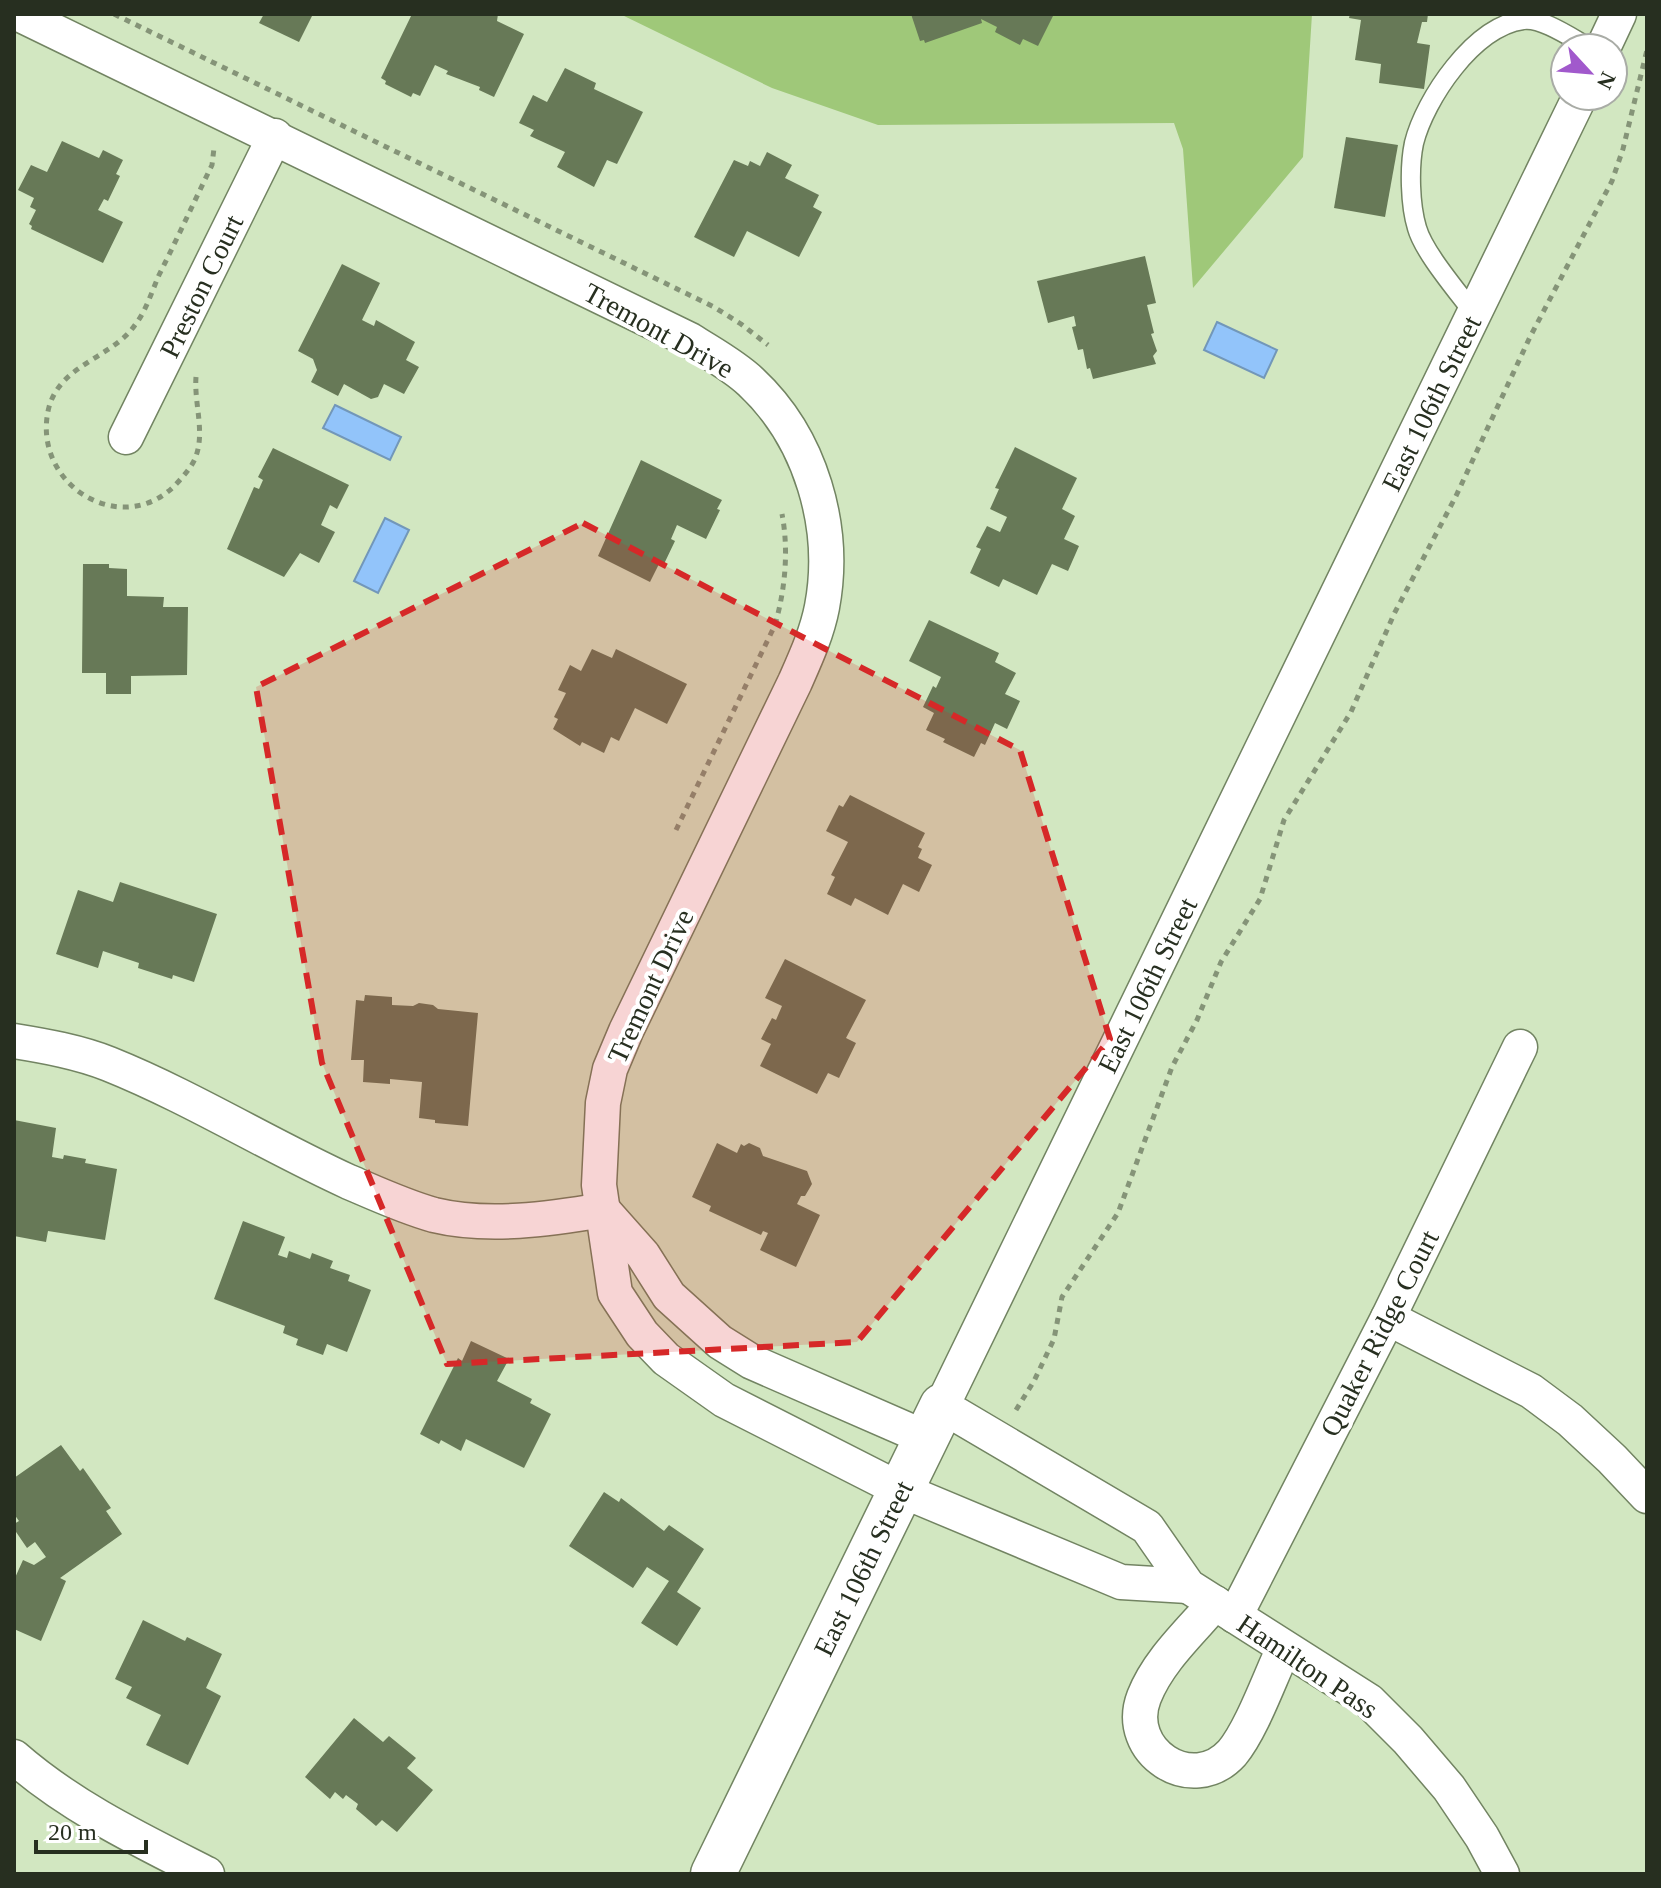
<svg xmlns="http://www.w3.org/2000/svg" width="1661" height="1888" font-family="Georgia,serif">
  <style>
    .green { fill: #9fc879 }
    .water { fill: #92c4fa; stroke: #7297b9; stroke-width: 2 }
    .building { fill: #677957 }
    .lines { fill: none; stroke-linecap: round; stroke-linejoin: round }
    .service-casing { stroke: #728462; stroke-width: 21 }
    .minor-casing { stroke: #728462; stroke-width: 37 }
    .tertiary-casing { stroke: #728462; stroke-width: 47 }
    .path { stroke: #859478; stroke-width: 5; stroke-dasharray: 6 6; stroke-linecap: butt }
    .service { stroke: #fff; stroke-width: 18 }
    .minor { stroke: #fff; stroke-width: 34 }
    .tertiary { stroke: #fff; stroke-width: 44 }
    .marked { fill: #d62828; fill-opacity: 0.2; stroke: #d62828; stroke-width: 6; stroke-dasharray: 16 10; stroke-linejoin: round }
    .labels { text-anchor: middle; stroke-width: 8; stroke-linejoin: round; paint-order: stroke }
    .street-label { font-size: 28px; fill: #272f20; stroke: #fff }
  </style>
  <rect width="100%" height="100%" fill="#d2e7c1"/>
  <polygon class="green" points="620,14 1312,14 1303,157 1193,288 1183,149 1174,123 878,125 772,88"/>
  <g class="water">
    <polygon points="1217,322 1277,350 1264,378 1204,350"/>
    <polygon points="335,405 401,437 390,460 323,428"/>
    <polygon points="385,518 409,530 378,593 354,581"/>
  </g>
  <g class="building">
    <polygon points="264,14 313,14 299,42 259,23"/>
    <polygon points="412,14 498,14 497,21 524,34 494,97 479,90 480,87 446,74 448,71 435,65 420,96 413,93 411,97 385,84 386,81 381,78"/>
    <polygon points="911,14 1054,14 1038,46 1023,39 1020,45 995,32 997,27 981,19 982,23 925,43 924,40 920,41"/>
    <polygon points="1350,14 1428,14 1427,22 1422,22 1417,43 1430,45 1424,89 1379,83 1381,64 1355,60 1361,20 1349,18"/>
    <polygon points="565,68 596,83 594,89 643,112 617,164 607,160 594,187 557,167 565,152 530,136 534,130 519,123 533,95 547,102"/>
    <polygon points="1346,137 1398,145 1385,217 1334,208"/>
    <polygon points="62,141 99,158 103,150 123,160 116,174 120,176 108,201 104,199 98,210 123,222 103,263 31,229 32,226 29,224 36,210 30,207 34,198 18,190 31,165 47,172"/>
    <polygon points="767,152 792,165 785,178 819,195 813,207 822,212 799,257 747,231 734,257 694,237 734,160 748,166 750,161 760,166"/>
    <polygon points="1145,256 1156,303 1147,305 1154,333 1151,334 1157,351 1153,356 1156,364 1093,379 1090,368 1087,369 1083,349 1078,350 1072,327 1076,326 1074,316 1048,323 1037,281"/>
    <polygon points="342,264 380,283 362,320 374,326 376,320 415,342 406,360 419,367 404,394 384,384 378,397 371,399 344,384 338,396 311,382 317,370 313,359 298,351"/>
    <polygon points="1015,447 1077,478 1062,509 1075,516 1064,539 1079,546 1068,571 1052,564 1037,595 1003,579 999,587 970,573 981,549 976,547 987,526 1000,532 1007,517 990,509 999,489 995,488"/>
    <polygon points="273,448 349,485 337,509 330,505 321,525 335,532 319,563 300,553 284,577 227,549 254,487 259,489 263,480 258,477"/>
    <polygon points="641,460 722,500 717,509 720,510 706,539 677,525 671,539 675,541 664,564 660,562 650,582 598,556"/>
    <polygon points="83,564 109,564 109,568 127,569 127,596 164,597 163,607 188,607 187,675 131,676 131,694 106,694 106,673 82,673"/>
    <polygon points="929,620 999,653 995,662 1016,673 1005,694 1020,701 1007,729 995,723 985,745 981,743 974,757 943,742 945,739 926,730 934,713 923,707 933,686 936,688 941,677 909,661"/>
    <polygon points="592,649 612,658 616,649 687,684 667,724 635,708 619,741 611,737 604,753 582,742 580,746 553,729 558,719 554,717 566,693 558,690 570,665 581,671"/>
    <polygon points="850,795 925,833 918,847 922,849 918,858 932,865 919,892 903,884 888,915 855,898 851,906 827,894 835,877 831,875 848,842 826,831 839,805 843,807"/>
    <polygon points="120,882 217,914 194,982 173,975 172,979 138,968 139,963 103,951 98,968 56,954 78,890 113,902"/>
    <polygon points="785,959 866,1000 846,1038 856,1043 839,1078 828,1073 817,1094 760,1066 771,1044 761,1039 772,1018 776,1020 782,1006 765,998"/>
    <polygon points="365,995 392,997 392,1005 413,1006 419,1003 433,1005 438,1009 478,1013 468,1126 435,1123 435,1120 419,1118 422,1082 390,1079 390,1084 363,1082 364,1060 351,1060 356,1000 364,1001"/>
    <polygon points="14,1120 56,1128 52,1157 63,1159 64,1155 86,1159 85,1163 117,1169 105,1240 48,1231 46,1242 14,1236"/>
    <polygon points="717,1143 737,1153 741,1144 744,1146 749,1143 760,1148 763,1156 807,1171 812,1184 805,1196 801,1196 797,1204 820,1215 796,1267 760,1250 768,1233 763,1231 761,1235 709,1211 711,1206 692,1197"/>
    <polygon points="243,1221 285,1237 278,1255 287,1258 289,1251 310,1259 312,1253 333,1261 330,1268 350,1275 348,1281 371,1290 347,1352 327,1344 323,1355 296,1345 298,1339 283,1333 285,1326 214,1299"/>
    <polygon points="471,1341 509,1359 497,1381 532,1399 530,1403 551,1414 524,1468 466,1439 461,1451 441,1440 439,1444 420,1434 458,1358 462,1361"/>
    <polygon points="61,1445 80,1471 83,1468 111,1508 106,1511 122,1534 60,1578 66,1581 41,1641 14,1629 14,1580 23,1560 34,1565 46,1557 35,1542 27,1548 14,1529 14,1524 19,1521 14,1514 14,1478"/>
    <polygon points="604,1492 619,1502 621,1498 664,1531 669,1525 704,1549 677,1592 701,1608 677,1646 641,1623 669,1581 647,1567 633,1588 569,1546"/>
    <polygon points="143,1620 185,1641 187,1637 222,1654 206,1688 221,1696 188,1765 146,1745 161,1715 126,1698 132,1687 115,1679"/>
    <polygon points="354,1718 383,1742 389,1736 416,1758 407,1768 433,1790 397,1832 382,1820 376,1826 356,1809 358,1804 346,1795 343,1799 335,1792 330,1799 305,1777"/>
  </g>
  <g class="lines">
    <defs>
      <path id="service" d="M1475,315C1459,293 1424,253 1417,228C1410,205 1409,167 1414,143C1425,99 1474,26 1523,20C1542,17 1573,39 1590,48"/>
      <g id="minor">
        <path d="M19,14L690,340C710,353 733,365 751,382C811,438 837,527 822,607C817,633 806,657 795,682L626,1031L610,1069L603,1103L599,1185L615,1293L642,1334L666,1359L724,1400L901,1490L1121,1582L1188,1586"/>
        <polyline points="1603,48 1619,14"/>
        <polyline points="126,437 275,136"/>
        <path d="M14,1041C45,1046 79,1052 109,1064C191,1097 268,1145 349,1182C377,1194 405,1207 434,1215C488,1228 550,1219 603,1210"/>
        <polyline points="603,1210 643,1255 669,1296 720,1342 752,1362 926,1438"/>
        <polyline points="1388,1318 1531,1391 1570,1420 1612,1459 1647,1496"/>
        <path d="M1215,1603C1190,1632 1158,1661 1144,1697C1123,1751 1192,1797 1232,1753C1252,1729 1270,1677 1284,1648"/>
        <polyline points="1235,1616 1388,1318 1520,1047"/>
        <path d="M14,1757C71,1807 140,1840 207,1874"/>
        <polyline points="1502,1874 1482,1837 1449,1788 1408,1740 1369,1701 1188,1586 1147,1527 942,1406 1580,96"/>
      </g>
      <polyline id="tertiary" points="713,1874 942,1406"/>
    </defs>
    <use href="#service" class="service-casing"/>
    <use href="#minor" class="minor-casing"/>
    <use href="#tertiary" class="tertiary-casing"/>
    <g class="path">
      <polyline points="114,14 714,307 741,324 768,345"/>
      <path d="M196,377C194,403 205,431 196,456C193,465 186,473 179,481C125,543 29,485 49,407C61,364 112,358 135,325C146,311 152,291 159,275C177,239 194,202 212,165L214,148"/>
      <path d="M676,830L775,625C785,590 789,551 782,514"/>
      <polyline points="1016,1410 1034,1381 1054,1339 1062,1297 1118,1213 1172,1067 1197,1020 1221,962 1260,899 1284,820 1351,712 1394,614 1456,496 1530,337 1612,181 1623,149 1647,50"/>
    </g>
    <use href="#service" class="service"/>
    <use href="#minor" class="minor"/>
    <use href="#tertiary" class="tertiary"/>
  </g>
  <path class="marked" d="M583,523L1020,750L1110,1039L857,1342L447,1364L322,1063L256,687Z"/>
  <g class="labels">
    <g class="street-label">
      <text transform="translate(201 286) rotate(-64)" y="10">Preston Court</text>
      <text transform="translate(659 330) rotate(29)" y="10">Tremont Drive</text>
      <text transform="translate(1431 403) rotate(-64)" y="10">East 106th Street</text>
      <text transform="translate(1147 985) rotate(-64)" y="10">East 106th Street</text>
      <text transform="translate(650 986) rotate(-65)" y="10">Tremont Drive</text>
      <text transform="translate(1379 1333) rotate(-63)" y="10">Quaker Ridge Court</text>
      <text transform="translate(863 1568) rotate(-64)" y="10">East 106th Street</text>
      <text transform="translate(1308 1666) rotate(34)" y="10">Hamilton Pass</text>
    </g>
  </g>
  <rect width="1661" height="1888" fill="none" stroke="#272f20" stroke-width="32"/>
  <g transform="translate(1589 72) rotate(116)"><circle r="38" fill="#ffffff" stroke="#a9aca6" stroke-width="2"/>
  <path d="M0-6L14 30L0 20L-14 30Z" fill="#a159cc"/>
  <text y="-12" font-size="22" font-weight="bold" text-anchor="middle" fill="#272f20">N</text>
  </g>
  <path d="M36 1840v12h110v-12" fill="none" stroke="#272f20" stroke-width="4"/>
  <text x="48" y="1840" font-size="24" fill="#272f20" stroke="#ffffff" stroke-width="6" paint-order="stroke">20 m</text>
</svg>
